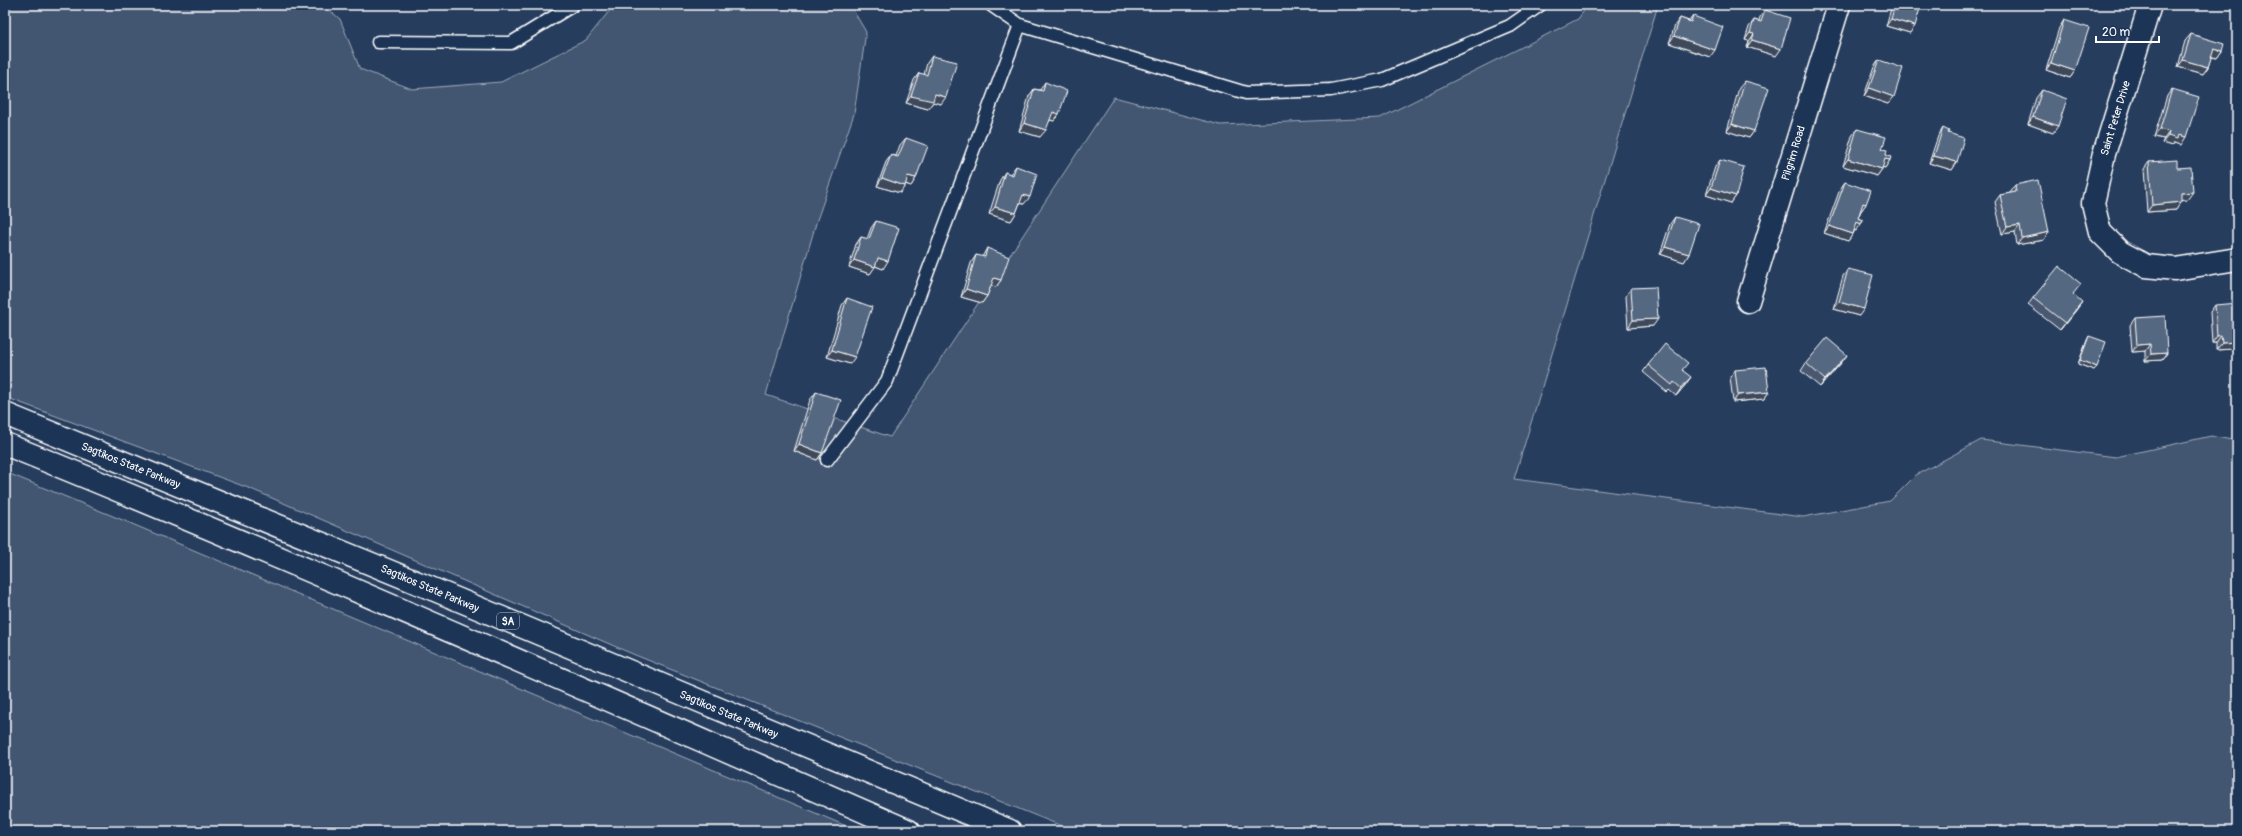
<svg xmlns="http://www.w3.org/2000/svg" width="2242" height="836" font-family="Pangolin,sans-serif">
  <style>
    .green { fill: #425672; stroke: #a0aab8 }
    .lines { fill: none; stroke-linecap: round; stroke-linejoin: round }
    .service-casing { stroke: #fff; stroke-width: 15 }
    .minor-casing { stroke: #fff; stroke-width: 25 }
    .motorway-casing { stroke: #fff; stroke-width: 25 }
    .service { stroke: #1d3557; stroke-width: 12 }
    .minor { stroke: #1d3557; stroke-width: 22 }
    .motorway { stroke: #1d3557; stroke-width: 22 }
    .wall { fill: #49596f; stroke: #fff }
    .shaded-wall { fill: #3c485a; stroke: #fff }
    .building { fill: #556781; stroke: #fff }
    .labels { text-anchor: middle; stroke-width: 4; stroke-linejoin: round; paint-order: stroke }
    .shield { fill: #1d3557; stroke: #bbc2cd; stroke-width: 1 }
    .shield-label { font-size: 10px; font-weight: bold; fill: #fff }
    .street-label { font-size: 11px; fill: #fff; stroke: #1d3557 }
  </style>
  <rect width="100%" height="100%" fill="#263d5e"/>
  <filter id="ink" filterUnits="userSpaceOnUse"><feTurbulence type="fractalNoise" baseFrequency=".025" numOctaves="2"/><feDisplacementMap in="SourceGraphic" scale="8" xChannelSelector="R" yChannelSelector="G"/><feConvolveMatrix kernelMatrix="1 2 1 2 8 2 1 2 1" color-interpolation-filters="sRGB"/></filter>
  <g filter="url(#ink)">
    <g class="green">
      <polygon points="5,5 323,5 340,19 360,69 412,89 501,82 586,40 614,5 850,5 866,32 854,114 817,220 766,395 890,437 1114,97 1220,125 1380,118 1578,19 1588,5 1658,5 1514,479 1803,517 1890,501 1916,475 1981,440 2116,457 2211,436 2237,441 2237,831 1074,831 635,655 251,489 5,397"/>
      <polygon points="5,472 125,521 858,831 5,831"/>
    </g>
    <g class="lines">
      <defs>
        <g id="service">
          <polyline points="991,5 1020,25 1246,93 1331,90 1382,80 1510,26 1540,5"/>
          <polyline points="378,42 511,43 573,5"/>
          <polyline points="827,460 887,381 1020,25"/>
        </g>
        <g id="minor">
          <polyline points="2150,5 2104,154 2093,203 2100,232 2120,252 2146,266 2175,269 2237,259"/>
          <polyline points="1748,301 1839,5"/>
        </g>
        <g id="motorway">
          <polyline points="5,414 435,590 1010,831"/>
          <path d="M5,444C309,567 608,700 909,831"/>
        </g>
      </defs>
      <use href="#service" class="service-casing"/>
      <use href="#minor" class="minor-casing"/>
      <use href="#motorway" class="motorway-casing"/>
      <use href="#service" class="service"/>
      <use href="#minor" class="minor"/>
      <use href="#motorway" class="motorway"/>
    </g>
    <g class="wall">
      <polygon points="1892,5 1921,5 1910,33 1886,26"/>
      <polygon points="1765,10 1776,56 1747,47 1749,41 1745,40 1749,27 1754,20 1759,21 1760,17"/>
      <polygon points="1693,16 1710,57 1669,43 1675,25 1680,18 1689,21"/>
      <polygon points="2064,20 2075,71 2070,78 2046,70 2059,28"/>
      <polygon points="2191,34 2222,51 2217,58 2211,57 2208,67 2203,74 2178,67 2185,41"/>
      <polygon points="932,56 941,104 933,102 928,109 906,103 914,80 919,73 924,75 927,63"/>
      <polygon points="1879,60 1888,104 1864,96 1874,67"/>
      <polygon points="1745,81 1754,131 1749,138 1727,131 1739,88"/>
      <polygon points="1045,82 1054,121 1050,120 1040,137 1019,131 1029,96 1034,89 1040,90"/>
      <polygon points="2172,89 2181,145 2174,143 2172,146 2162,143 2164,139 2154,137 2167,96"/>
      <polygon points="2042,90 2053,133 2028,124 2036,98"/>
      <polygon points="1943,128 1948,133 1957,162 1952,170 1929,163 1938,136"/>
      <polygon points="1857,129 1882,149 1890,160 1885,168 1883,167 1882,169 1877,176 1843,166 1852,136"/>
      <polygon points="906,138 916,178 911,186 905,184 905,186 900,193 877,186 886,162 891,155 896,156 900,145"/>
      <polygon points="1720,160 1736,196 1731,203 1706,195 1715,167"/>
      <polygon points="2149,162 2177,168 2187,200 2181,200 2176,210 2147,212 2144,169"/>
      <polygon points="1016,166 1024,204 1020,203 1016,213 1011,221 989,214 1000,180 1005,172 1010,174"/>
      <polygon points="1845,182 1866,204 1861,211 1858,218 1856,231 1855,230 1853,234 1848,241 1824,233 1840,189"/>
      <polygon points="2015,185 2049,232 2044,240 2017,245 2015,232 2002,234 1995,202 2000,195 2010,193 2010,192"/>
      <polygon points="1675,217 1689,254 1684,262 1660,254 1670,224"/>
      <polygon points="876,221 883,269 875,266 870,274 849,267 856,244 861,237 867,239 871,228"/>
      <polygon points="987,248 1001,280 996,287 991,286 987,296 982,303 961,297 971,263 976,255 982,257"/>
      <polygon points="1848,269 1859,316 1834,309 1843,276"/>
      <polygon points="1631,288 1653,326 1628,328 1626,296"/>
      <polygon points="2073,295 2077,309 2060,330 2028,305 2033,298"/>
      <polygon points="847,298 850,364 827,357 842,305"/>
      <polygon points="2215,305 2233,349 2216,350 2216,343 2212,343 2210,312"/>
      <polygon points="2135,318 2167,353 2162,360 2145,361 2145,351 2132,352 2130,325"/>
      <polygon points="2089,336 2094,370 2078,364 2087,340"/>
      <polygon points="1842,362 1820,387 1801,371 1806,363"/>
      <polygon points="1648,365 1683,370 1686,384 1676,396 1669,390 1667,392 1643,372"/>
      <polygon points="1735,370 1769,392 1764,399 1733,402 1730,377"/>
      <polygon points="816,392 822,453 817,460 794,451 810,400"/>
    </g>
    <g class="shaded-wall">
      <polygon points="1891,19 1915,26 1910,33 1886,26"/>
      <polygon points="1750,33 1754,34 1749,41 1745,40"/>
      <polygon points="1674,36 1715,50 1710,57 1669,43"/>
      <polygon points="1752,40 1781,49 1776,56 1747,47"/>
      <polygon points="2214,49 2222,51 2217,58 2209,56"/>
      <polygon points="2183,60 2208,67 2203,74 2178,67"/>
      <polygon points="2051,63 2075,71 2070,78 2046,70"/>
      <polygon points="1869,88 1894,97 1888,104 1864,96"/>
      <polygon points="935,94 946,97 941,104 933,102 928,109 906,103 911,96"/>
      <polygon points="1053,112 1059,114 1054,121 1047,119"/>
      <polygon points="2033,117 2058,126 2053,133 2028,124"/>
      <polygon points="1024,123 1046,130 1040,137 1019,131"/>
      <polygon points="1732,124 1754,131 1749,138 1727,131"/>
      <polygon points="2160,129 2169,132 2164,139 2154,137"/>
      <polygon points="2178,135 2186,137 2181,145 2174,143 2172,146 2162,143 2168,136"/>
      <polygon points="1934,156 1957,162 1952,170 1929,163"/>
      <polygon points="1848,159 1882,169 1877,176 1843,166"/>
      <polygon points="1885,159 1890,160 1885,168 1880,166"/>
      <polygon points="908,176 916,178 911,186 903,183"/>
      <polygon points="882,178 905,186 900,193 877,186"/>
      <polygon points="1711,188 1736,196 1731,203 1706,195"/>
      <polygon points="2193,192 2187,200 2176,201 2181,193"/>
      <polygon points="1023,195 1030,197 1024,204 1018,203"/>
      <polygon points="2181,202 2176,210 2147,212 2152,205"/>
      <polygon points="1863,203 1866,204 1861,211 1858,210"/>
      <polygon points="995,207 1016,213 1011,221 989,214"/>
      <polygon points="1857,222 1861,224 1856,231 1852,229"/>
      <polygon points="2020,225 2015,232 2002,234 2007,227"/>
      <polygon points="1829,226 1853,234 1848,241 1824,233"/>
      <polygon points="2049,232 2044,240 2017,245 2022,238"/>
      <polygon points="1665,247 1689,254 1684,262 1660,254"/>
      <polygon points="878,258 888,261 883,269 873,265"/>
      <polygon points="854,260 875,267 870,274 849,267"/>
      <polygon points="994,278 1001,280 996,287 989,285"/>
      <polygon points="966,289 987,296 982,303 961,297"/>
      <polygon points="1839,302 1864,309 1859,316 1834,309"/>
      <polygon points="2082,302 2077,309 2060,330 2065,323"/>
      <polygon points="1658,319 1653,326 1628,328 1633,320"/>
      <polygon points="2221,335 2216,343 2212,343 2217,336"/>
      <polygon points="2237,342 2233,349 2216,350 2222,343"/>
      <polygon points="2150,344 2145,351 2132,352 2137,345"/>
      <polygon points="832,350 855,357 850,364 827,357"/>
      <polygon points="2167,353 2162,360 2145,361 2151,354"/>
      <polygon points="1847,355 1842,362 1820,387 1825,380"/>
      <polygon points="2080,360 2097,367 2094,370 2078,364"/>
      <polygon points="1691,377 1686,384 1676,396 1681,388"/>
      <polygon points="1769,392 1764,399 1733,402 1738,395"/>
      <polygon points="799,444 822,453 817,460 794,451"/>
    </g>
    <g class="building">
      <polygon points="1895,5 1921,5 1915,26 1891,19"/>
      <polygon points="1765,10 1790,18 1781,49 1752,40 1754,34 1750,33 1754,20 1761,22"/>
      <polygon points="1693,16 1723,27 1715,50 1674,36 1680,18 1691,22"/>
      <polygon points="2064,20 2089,28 2075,71 2051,63"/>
      <polygon points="2191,34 2224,44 2222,51 2214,49 2208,67 2183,60"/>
      <polygon points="932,56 957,62 946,97 935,94 933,101 911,96 919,73 927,75"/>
      <polygon points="1879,60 1903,68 1894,97 1869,88"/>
      <polygon points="1745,81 1769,88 1754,131 1732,124"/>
      <polygon points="1045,82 1067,91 1059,114 1053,112 1046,130 1024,123 1034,89 1043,91"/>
      <polygon points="2172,89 2199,97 2186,137 2178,135 2177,139 2168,136 2169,132 2160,129"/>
      <polygon points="2042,90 2067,99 2058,126 2033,117"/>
      <polygon points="1943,128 1949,131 1948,133 1964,138 1957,162 1934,156"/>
      <polygon points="1857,129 1886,137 1882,149 1887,150 1886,155 1891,157 1890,160 1885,159 1882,169 1848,159"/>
      <polygon points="906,138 928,146 916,178 908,176 905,186 882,178 891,155 898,157"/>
      <polygon points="1720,160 1744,167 1736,196 1711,188"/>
      <polygon points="2177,160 2177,168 2191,167 2193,192 2181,193 2181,202 2152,205 2149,162"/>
      <polygon points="1016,166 1037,174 1030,197 1023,195 1016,213 995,207 1005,172 1013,175"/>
      <polygon points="2038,180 2049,232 2022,238 2020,225 2007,227 2000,195 2016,192 2015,185"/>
      <polygon points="1845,182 1871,191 1866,204 1863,203 1858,218 1863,220 1861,224 1857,222 1853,234 1829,226"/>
      <polygon points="1675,217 1699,224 1689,254 1665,247"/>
      <polygon points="876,221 899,228 888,261 878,258 875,267 854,260 861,237 869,239"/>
      <polygon points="987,248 1009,257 1001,280 994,278 987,296 966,289 976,255 985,257"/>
      <polygon points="2059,266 2081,284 2073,294 2082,302 2065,323 2033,298"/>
      <polygon points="1848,269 1873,275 1864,309 1839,302"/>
      <polygon points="1656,287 1658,319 1633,320 1631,288"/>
      <polygon points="847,298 872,307 855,357 832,350"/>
      <polygon points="2237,303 2237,342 2222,343 2221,335 2217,336 2215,305"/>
      <polygon points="2165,316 2167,353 2151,354 2150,344 2137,345 2135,318"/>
      <polygon points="2089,336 2106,342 2097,367 2080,360"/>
      <polygon points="1827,338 1847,355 1825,380 1806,363"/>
      <polygon points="1665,344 1688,363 1682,370 1691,377 1681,388 1674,382 1672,385 1648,365"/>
      <polygon points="1766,367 1769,392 1738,395 1735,370"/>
      <polygon points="816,392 841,400 822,453 799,444"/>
    </g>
  </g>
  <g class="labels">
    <rect class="shield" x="497" y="613" width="22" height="16" rx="3"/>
    <g class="shield-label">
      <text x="508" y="625">SA</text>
    </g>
    <g class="street-label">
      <text transform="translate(2115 118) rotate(-73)" y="4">Saint Peter Drive</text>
      <text transform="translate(1793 153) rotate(-73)" y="4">Pilgrim Road</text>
      <text transform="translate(131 465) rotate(22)" y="4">Sagtikos State Parkway</text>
      <text transform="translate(430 588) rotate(23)" y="4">Sagtikos State Parkway</text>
      <text transform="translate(729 714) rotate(23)" y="4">Sagtikos State Parkway</text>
    </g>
  </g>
  <rect width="2242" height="836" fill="none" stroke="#1d3557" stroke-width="20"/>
  <rect x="10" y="10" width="2222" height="816" fill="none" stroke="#fff" stroke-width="1.5" filter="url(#ink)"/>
  <path d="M2096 36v6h63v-6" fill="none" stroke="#ffffff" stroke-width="2"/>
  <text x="2102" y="36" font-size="12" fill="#ffffff" stroke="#1d3557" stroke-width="3" paint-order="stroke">20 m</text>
</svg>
